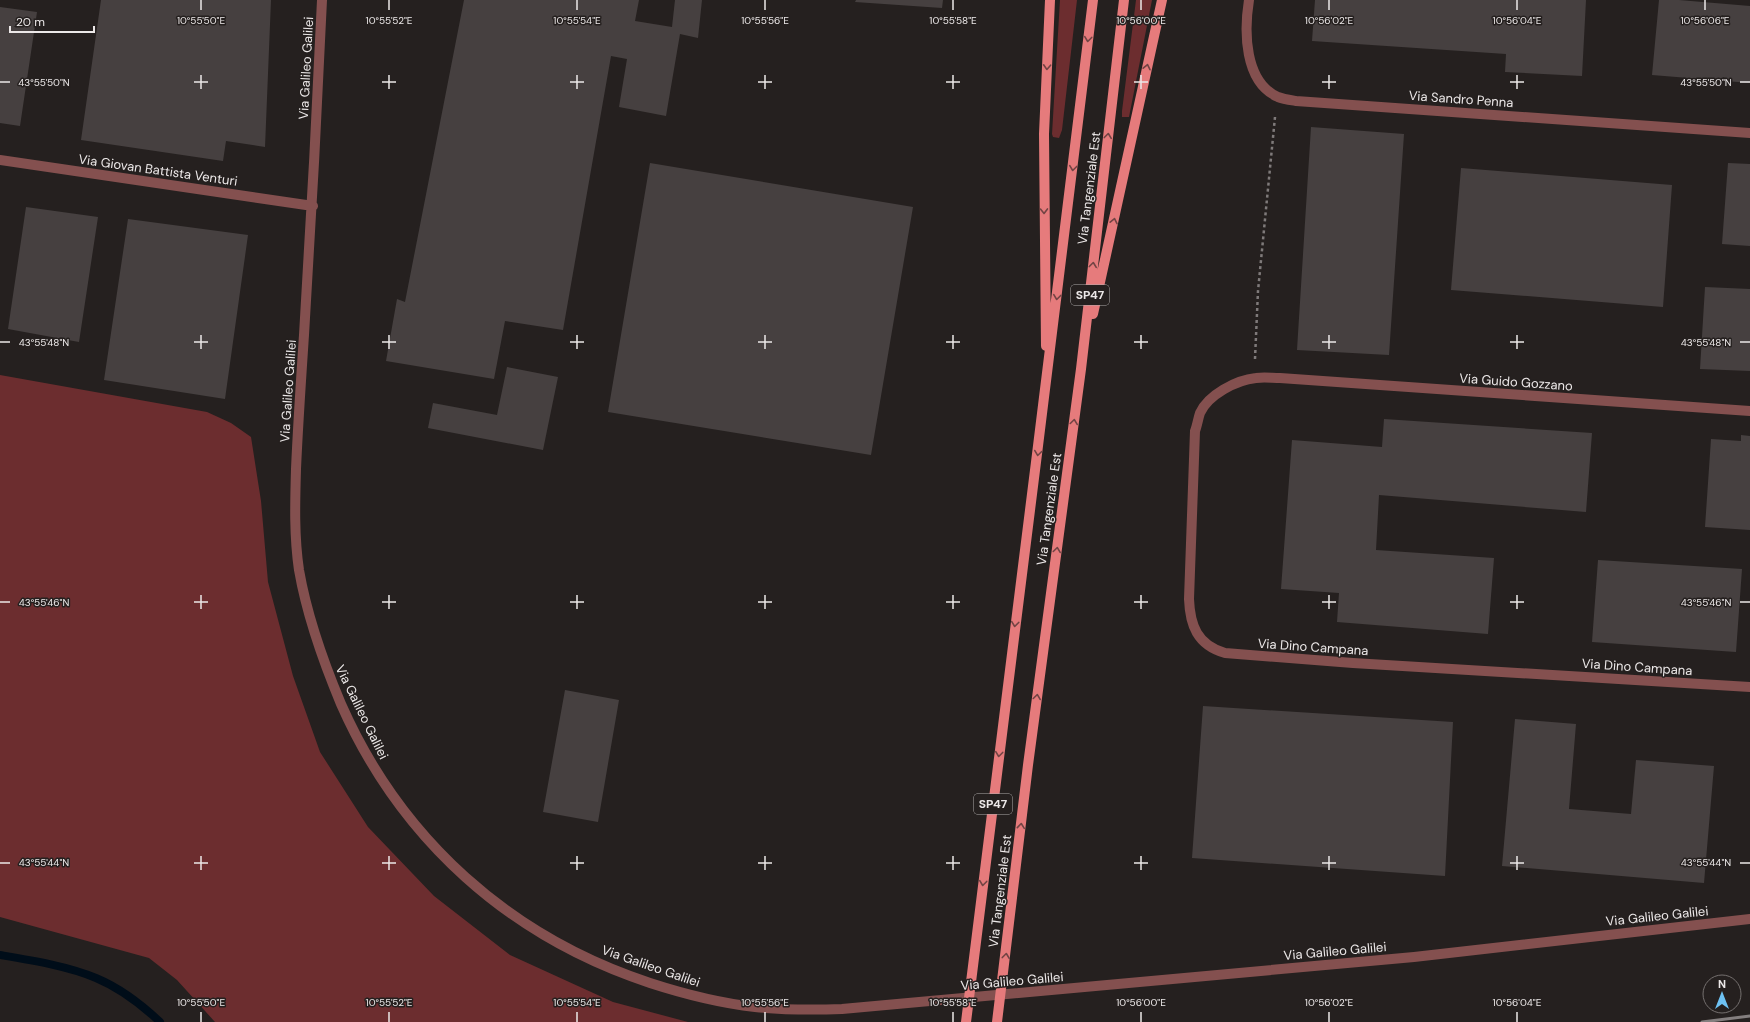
<svg xmlns="http://www.w3.org/2000/svg" width="1750" height="1022" font-family="'DM Sans',sans-serif">
<style>
.green{fill:#6c2d2f}
.lines{fill:none;stroke-linecap:round;stroke-linejoin:round}
.stream{stroke:#000d19;stroke-width:8}
.building{fill:#464040}
.path{stroke:#7f7a7a;stroke-width:2.5;stroke-dasharray:3 3;stroke-linecap:butt}
.minor{stroke:#84504f;stroke-width:10}
.primary{stroke:#e67b7c;stroke-width:10}
.rail{stroke:#847f7f;stroke-width:3}
.oneway{stroke:#724444}
.ticks{fill:none;stroke:#ece8e8;stroke-width:1.5}
.labels{text-anchor:middle;dominant-baseline:central;stroke-width:3;stroke-linejoin:round;paint-order:stroke}
.shield{fill:#25201f;stroke:#b0acac;stroke-width:1}
.shield-label{font-size:12px;font-weight:bold;fill:#ece8e8}
.street-label{font-size:13px;fill:#ece8e8;stroke:#25201f}
.ticks-label{font-size:10px;text-anchor:middle;fill:#ece8e8;stroke:#25201f;stroke-width:3;stroke-linejoin:round;paint-order:stroke}
</style>
<rect width="100%" height="100%" fill="#25201f"/>
<!-- green -->
<path class="green" d="M1060,0H1077L1062,130L1059,138L1053,137L1052,134Z
M1136,0H1152L1129,117H1122V111Z
M0,375L207,412L231,423L251,437L261,501L268,582L293,676L320,752L368,827L434,896L510,955L613,1002L688,1022H215L177,980L149,958L0,917Z"/>
<g class="lines">
<!-- stream -->
<path class="stream" d="M0,955C30,960 68,966 96,978C120,988 141,1004 160,1022"/>
</g>
<!-- building -->
<path class="building" d="M101,0H271L265,147L226,141L223,161L81,140Z
M464,0H639L635,21L672,27L675,0H702L698,38L680,34L666,116L619,107L627,59L611,56L563,330L505,321L494,379L386,361L397,299L405,302Z
M856,0H943L942,8L855,2Z
M1315,0H1586L1582,76L1505,72L1506,54L1312,41Z
M1659,0H1679L1750,6V83L1652,75Z
M0,7L37,12L20,126L0,123Z
M1311,127L1404,134L1389,355L1297,350Z
M650,163L913,207L871,455L608,412Z
M1728,163L1750,164V246L1722,244Z
M1461,168L1672,185L1663,307L1451,290Z
M26,207L98,217L79,342L8,329Z
M128,219L248,235L225,399L104,380Z
M1705,287L1750,289V371L1700,369Z
M507,367L558,377L543,450L428,428L433,403L497,415Z
M1384,419L1592,433L1586,512L1379,495L1376,550L1494,558L1488,634L1337,622L1339,593L1281,589L1292,440L1382,447Z
M1741,435L1750,436V530L1705,527L1711,439L1741,441Z
M1598,560L1742,569L1736,652L1592,642Z
M565,690L619,700L598,822L543,812Z
M1203,706L1453,722L1445,876L1192,858Z
M1515,719L1576,724L1569,809L1631,814L1636,760L1714,766L1704,883L1502,866Z"/>
<g class="lines">
<!-- path -->
<path class="path" d="M1255,359L1258,291L1275,117"/>
<!-- minor -->
<path class="minor" d="M322,0C317,112 311,223 304,335C301,380 298,424 296,469C295,503 294,536 299,570C307,616 323,661 341,704C401,840 510,937 650,983C684,994 719,1003 755,1007C784,1010 813,1010 842,1009L1414,957L1750,919
M1249,0C1244,31 1244,82 1278,97C1283,99 1290,100 1296,101L1750,133
M0,160L313,206
M1750,411L1280,378C1272,378 1264,377 1256,378C1236,380 1208,395 1200,413C1198,419 1197,426 1195,431L1189,599C1190,625 1197,645 1225,653L1353,663L1750,687"/>
<!-- primary -->
<path class="primary" d="M1093,314L1162,0
M1046,346L1044,134L1050,0
M966,1022C1008,681 1052,341 1093,0
M997,1022L1028,765L1081,369L1124,0"/>
<!-- rail -->
<path class="rail" d="M1702,1022L1750,1016"/>
</g>
<!-- one-way arrows -->
<defs><path id="oneway-chevron" d="M-2-3.5L2.5 0L-2 3.5" fill="none" stroke-width="1.6" stroke-linecap="round" stroke-linejoin="round"/></defs>
<g class="oneway">
<use href="#oneway-chevron" transform="translate(1088 39) rotate(97)"/>
<use href="#oneway-chevron" transform="translate(1047 67) rotate(93)"/>
<use href="#oneway-chevron" transform="translate(1147 67) rotate(-78)"/>
<use href="#oneway-chevron" transform="translate(1108 136) rotate(-83)"/>
<use href="#oneway-chevron" transform="translate(1073 168) rotate(97)"/>
<use href="#oneway-chevron" transform="translate(1044 211) rotate(89)"/>
<use href="#oneway-chevron" transform="translate(1114 221) rotate(-78)"/>
<use href="#oneway-chevron" transform="translate(1093 265) rotate(-83)"/>
<use href="#oneway-chevron" transform="translate(1057 297) rotate(97)"/>
<use href="#oneway-chevron" transform="translate(1074 422) rotate(-82)"/>
<use href="#oneway-chevron" transform="translate(1038 453) rotate(98)"/>
<use href="#oneway-chevron" transform="translate(1057 550) rotate(-82)"/>
<use href="#oneway-chevron" transform="translate(1015 624) rotate(97)"/>
<use href="#oneway-chevron" transform="translate(1037 697) rotate(-82)"/>
<use href="#oneway-chevron" transform="translate(999 754) rotate(97)"/>
<use href="#oneway-chevron" transform="translate(1021 826) rotate(-84)"/>
<use href="#oneway-chevron" transform="translate(983 883) rotate(97)"/>
<use href="#oneway-chevron" transform="translate(1006 956) rotate(-83)"/>
</g>
<!-- ticks -->
<path class="ticks" d="M201,0V10M389,0V10M577,0V10M765,0V10M953,0V10M1141,0V10M1329,0V10M1517,0V10M1705,0V10M201,75V89M389,75V89M577,75V89M765,75V89M953,75V89M1141,75V89M1329,75V89M1517,75V89M0,82H10M194,82H208M382,82H396M570,82H584M758,82H772M946,82H960M1134,82H1148M1322,82H1336M1510,82H1524M1740,82H1750M201,335V349M389,335V349M577,335V349M765,335V349M953,335V349M1141,335V349M1329,335V349M1517,335V349M0,342H10M194,342H208M382,342H396M570,342H584M758,342H772M946,342H960M1134,342H1148M1322,342H1336M1510,342H1524M1740,342H1750M201,595V609M389,595V609M577,595V609M765,595V609M953,595V609M1141,595V609M1329,595V609M1517,595V609M0,602H10M194,602H208M382,602H396M570,602H584M758,602H772M946,602H960M1134,602H1148M1322,602H1336M1510,602H1524M1740,602H1750M201,856V870M389,856V870M577,856V870M765,856V870M953,856V870M1141,856V870M1329,856V870M1517,856V870M0,863H10M194,863H208M382,863H396M570,863H584M758,863H772M946,863H960M1134,863H1148M1322,863H1336M1510,863H1524M1740,863H1750M201,1012V1022M389,1012V1022M577,1012V1022M765,1012V1022M953,1012V1022M1141,1012V1022M1329,1012V1022M1517,1012V1022"/>
<g class="labels">
<!-- shield labels -->
<g class="shield">
<rect x="1071" y="285" width="38" height="20" rx="3"/>
<rect x="974" y="794" width="38" height="20" rx="3"/>
</g>
<g class="shield-label">
<text x="1090" y="295">SP47</text>
<text x="993" y="804">SP47</text>
</g>
<!-- street labels -->
<g class="street-label">
<text transform="translate(306 68) rotate(-87)">Via Galileo Galilei</text>
<text transform="translate(1461 99) rotate(4)">Via Sandro Penna</text>
<text transform="translate(158 170) rotate(8)">Via Giovan Battista Venturi</text>
<text transform="translate(1089 188) rotate(-83)">Via Tangenziale Est</text>
<text transform="translate(1516 382) rotate(4)">Via Guido Gozzano</text>
<text transform="translate(288 391) rotate(-86)">Via Galileo Galilei</text>
<text transform="translate(1049 509) rotate(-82)">Via Tangenziale Est</text>
<text transform="translate(1313 647) rotate(4)">Via Dino Campana</text>
<text transform="translate(1637 667) rotate(4)">Via Dino Campana</text>
<text transform="translate(362 712) rotate(64)">Via Galileo Galilei</text>
<text transform="translate(1000 891) rotate(-83)">Via Tangenziale Est</text>
<text transform="translate(1657 916) rotate(-6)">Via Galileo Galilei</text>
<text transform="translate(1335 951) rotate(-5)">Via Galileo Galilei</text>
<text transform="translate(651 966) rotate(19)">Via Galileo Galilei</text>
<text transform="translate(1012 981) rotate(-5)">Via Galileo Galilei</text>
</g>
</g>
<g class="ticks-label">
<text x="201" y="24">10°55'50"E</text>
<text x="389" y="24">10°55'52"E</text>
<text x="577" y="24">10°55'54"E</text>
<text x="765" y="24">10°55'56"E</text>
<text x="953" y="24">10°55'58"E</text>
<text x="1141" y="24">10°56'00"E</text>
<text x="1329" y="24">10°56'02"E</text>
<text x="1517" y="24">10°56'04"E</text>
<text x="1705" y="24">10°56'06"E</text>
<text x="44" y="86">43°55'50"N</text>
<text x="1706" y="86">43°55'50"N</text>
<text x="44" y="346">43°55'48"N</text>
<text x="1706" y="346">43°55'48"N</text>
<text x="44" y="606">43°55'46"N</text>
<text x="1706" y="606">43°55'46"N</text>
<text x="44" y="866">43°55'44"N</text>
<text x="1706" y="866">43°55'44"N</text>
<text x="201" y="1006">10°55'50"E</text>
<text x="389" y="1006">10°55'52"E</text>
<text x="577" y="1006">10°55'54"E</text>
<text x="765" y="1006">10°55'56"E</text>
<text x="953" y="1006">10°55'58"E</text>
<text x="1141" y="1006">10°56'00"E</text>
<text x="1329" y="1006">10°56'02"E</text>
<text x="1517" y="1006">10°56'04"E</text>
</g>
<!-- north arrow -->
<g transform="translate(1722 994)"><circle r="19" fill="#25201f" stroke="#75706f"/>
<path d="M0-3L7 15L0 10L-7 15Z" fill="#6ec2f3"/>
<text y="-6" font-size="11" font-weight="bold" text-anchor="middle" fill="#ece8e8">N</text>
</g>
<!-- scale -->
<path d="M10 26v6h84v-6" fill="none" stroke="#ece8e8" stroke-width="2"/>
<text x="16" y="26" font-size="12" fill="#ece8e8" stroke="#25201f" stroke-width="3" paint-order="stroke">20 m</text>
</svg>
